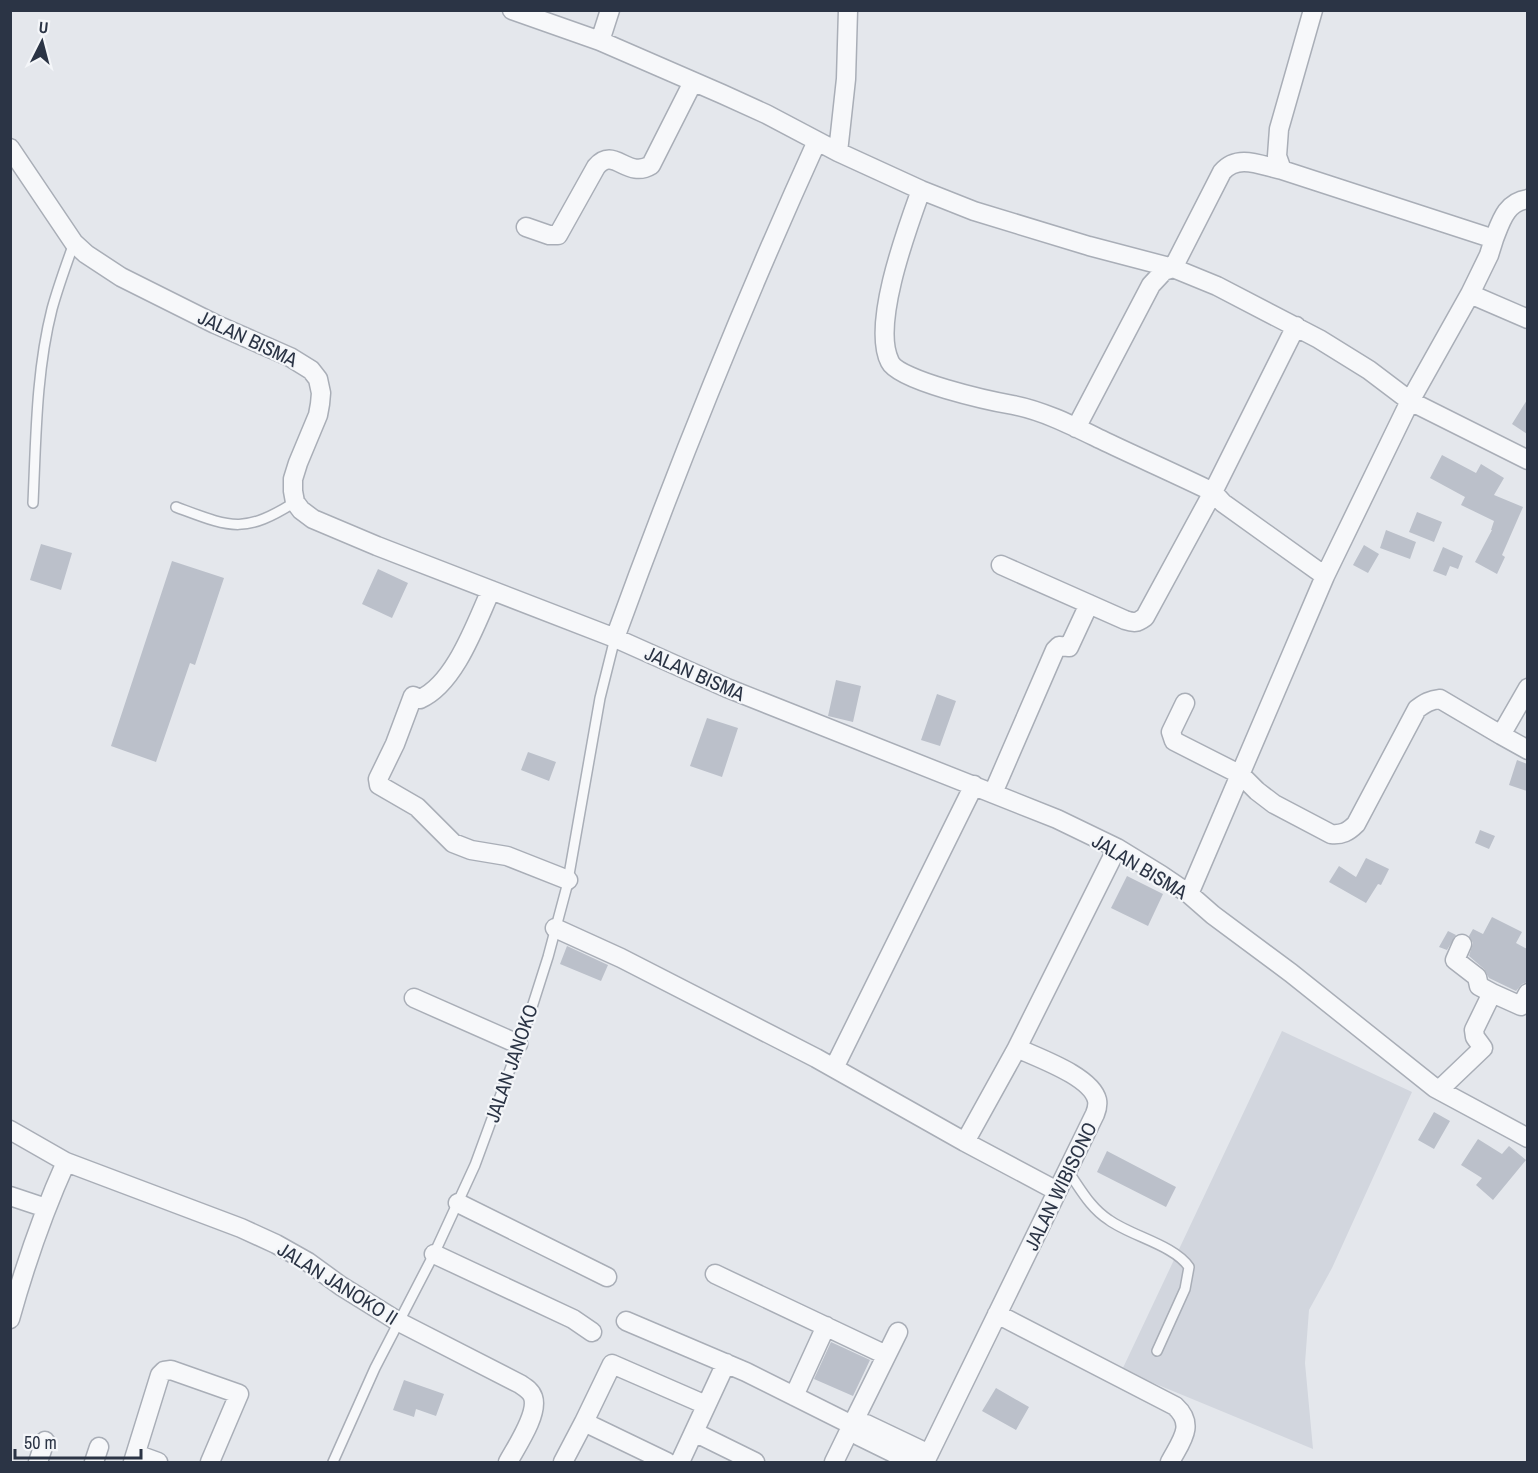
<svg xmlns="http://www.w3.org/2000/svg" width="1538" height="1473" font-family="'Archivo Narrow',sans-serif">
<style>
.built{fill:#d2d6de}
.building{fill:#bbc0ca}
.lines{fill:none;stroke-linecap:round;stroke-linejoin:round}
.lane-casing{stroke:#a9aeb7;stroke-width:12}
.street-casing{stroke:#a9aeb7;stroke-width:21}
.lane{stroke:#f7f8fa;stroke-width:9}
.street{stroke:#f7f8fa;stroke-width:18}
.labels{text-anchor:middle;dominant-baseline:central;stroke-width:4.5;stroke-linejoin:round;paint-order:stroke}
.street-label{font-size:20px;fill:#2b3445;stroke:#f4f6f9}
</style>
<rect width="100%" height="100%" fill="#e4e7ec"/>
<!-- built -->
<path class="built" d="M1282,1031L1412,1092L1332,1268L1309,1310L1305,1363L1313,1449L1122,1370Z"/>
<!-- building -->
<path class="building" d="M1527,400V434L1512,424Z
M1442,455L1476,473L1481,464L1504,478L1494,495L1523,507L1502,555L1505,557L1497,574L1475,562L1492,530H1491L1494,521L1461,505L1465,497L1430,478Z
M1417,512L1442,522L1434,542L1409,532Z
M1386,530L1416,542L1410,559L1380,548Z
M41,544L72,553L61,590L30,580Z
M1364,545L1379,554L1368,573L1353,565Z
M1443,547L1463,556L1458,569L1450,566L1446,576L1433,571Z
M172,561L224,578L195,665L190,663L156,762L111,746Z
M378,569L408,583L392,618L362,604Z
M836,680L861,686L853,722L828,716Z
M937,694L956,701L940,746L921,740Z
M707,718L738,728L722,777L690,766Z
M528,752L556,762L549,781L521,770Z
M1517,760L1527,764V791L1509,785Z
M1480,830L1495,836L1489,849L1475,843Z
M1366,858L1389,869L1381,885L1378,884L1366,903L1329,882L1339,866L1356,877Z
M1127,876L1163,894L1148,926L1111,908Z
M1492,917L1522,932L1516,943L1527,949V982L1522,984L1516,991L1489,978L1484,969L1469,956L1473,943L1469,936L1473,929L1483,934Z
M1448,931L1456,935L1447,950L1439,947Z
M567,946L608,965L601,981L560,964Z
M1434,1112L1450,1121L1434,1149L1418,1140Z
M1478,1139L1502,1154L1509,1146L1526,1160L1493,1200L1476,1185L1482,1178L1461,1165Z
M1107,1151L1176,1187L1166,1207L1097,1172Z
M831,1342L870,1360L853,1396L814,1379Z
M404,1380L444,1394L436,1416L416,1409L414,1417L393,1410Z
M996,1388L1029,1407L1016,1430L982,1411Z"/>
<g class="lines">
<defs>
<path id="lane" d="M33,503C36,438 36,372 52,309C58,287 66,265 74,243
M176,507C230,527 243,535 295,502
M1067,1170C1080,1188 1090,1208 1109,1220C1131,1236 1174,1245 1189,1267L1185,1289L1157,1351
M333,1462L375,1368L434,1254L475,1165L526,1026L548,957L567,886L600,698L615,638"/>
<path id="street" d="M512,10L600,41L722,94L766,114L838,152L921,190L974,211L1089,246L1173,268L1217,286L1319,339L1369,370L1410,401L1528,460
M600,41L610,10
M10,148L74,243L86,254L121,277L215,324L290,357L311,370L318,379L321,393L320,404L318,415L298,463L293,479V491L295,502L301,510L313,519L377,546L615,638L727,688L1057,819L1117,848L1161,875L1189,894L1213,915L1291,973L1435,1088L1528,1138
M838,152L846,79L848,10
M921,190C907,229 871,325 890,362C899,381 990,401 1013,405C1045,411 1077,428 1106,442C1142,459 1178,475 1213,492L1223,503L1325,576
M526,227L549,235H558L596,167C614,145 627,180 651,165L693,82
M1494,239C1501,221 1506,202 1528,199
M1470,294L1528,319
M1076,428L1151,285L1164,271L1173,268L1222,172C1238,153 1262,166 1282,170
M1001,565L1125,620C1134,623 1137,623 1145,617L1213,492L1296,326
M491,590C476,623 455,684 420,699L413,696L395,744L378,779L379,785L417,807L453,843L471,850L507,856L568,880
M615,638C676,470 743,304 817,141
M1528,688L1501,735L1528,750
M1185,703L1171,732L1174,741L1241,775L1257,791L1274,804L1331,834C1342,835 1348,832 1356,824L1417,709C1425,703 1430,700 1440,699L1501,735
M993,793L1055,650L1059,646L1069,647L1089,604
M1189,894L1325,576L1410,401L1470,294L1489,255L1494,239L1282,170L1277,156L1279,129L1313,10
M555,928L621,958L816,1058L965,1142L1057,1191
M1462,944L1455,960L1477,977L1479,986L1492,993
M414,998L518,1044
M834,1068L974,785
M1439,1090L1483,1048L1475,1037L1474,1030L1492,993L1521,1006L1528,993
M10,1130L66,1162L241,1228L276,1244L308,1262L341,1286L399,1322L520,1384C526,1388 531,1391 533,1397C539,1414 516,1447 508,1462
M965,1142L1017,1048
M10,1196L46,1208
M458,1203L607,1277
M434,1254L573,1319L592,1332
M715,1274L886,1355
M997,1314L1175,1406C1196,1425 1181,1441 1170,1462
M10,1319C25,1265 43,1213 66,1162
M626,1321L746,1372L852,1425L859,1436L912,1462
M898,1332L852,1425L866,1424L929,1454
M794,1396L826,1326
M584,1422L612,1364L706,1405
M694,1432L755,1462
M136,1454L158,1462
M38,1462L45,1441
M94,1462L99,1447
M133,1462L160,1375L164,1371L171,1370L239,1394L210,1462
M563,1462L584,1422L667,1462
M680,1462L726,1363
M834,1462L852,1425
M925,1462L1095,1114C1097,1109 1098,1105 1097,1100C1091,1076 1038,1058 1017,1048L1117,848"/>
</defs>
<!-- lane casing -->
<use href="#lane" class="lane-casing"/>
<!-- street casing -->
<use href="#street" class="street-casing"/>
<!-- lane -->
<use href="#lane" class="lane"/>
<!-- street -->
<use href="#street" class="street"/>
</g>
<g class="labels">
<!-- street labels -->
<g class="street-label">
<text transform="translate(248 338) rotate(25)">JALAN BISMA</text>
<text transform="translate(695 673) rotate(24)">JALAN BISMA</text>
<text transform="translate(1140 866) rotate(31)">JALAN BISMA</text>
<text transform="translate(511 1063) rotate(-71)">JALAN JANOKO</text>
<text transform="translate(1060 1186) rotate(-64)">JALAN WIBISONO</text>
<text transform="translate(338 1283) rotate(32)">JALAN JANOKO II</text>
</g>
</g>
<!-- border -->
<rect width="1538" height="1473" fill="none" stroke="#2b3445" stroke-width="24"/>
<!-- north arrow -->
<g transform="translate(42 42) rotate(6)" stroke="#f4f6f9" stroke-width="4.5" paint-order="stroke">
<path d="M0-4.5L10 22L0 15L-10 22Z" fill="#2b3445"/>
<text y="-9" font-size="16" font-weight="bold" text-anchor="middle" fill="#2b3445">U</text>
</g>
<!-- scale -->
<path d="M15 1449v9h126v-9" fill="none" stroke="#2b3445" stroke-width="3"/>
<text x="24" y="1449" font-size="18" fill="#2b3445" stroke="#f4f6f9" stroke-width="4.5" paint-order="stroke">50 m</text>
</svg>
